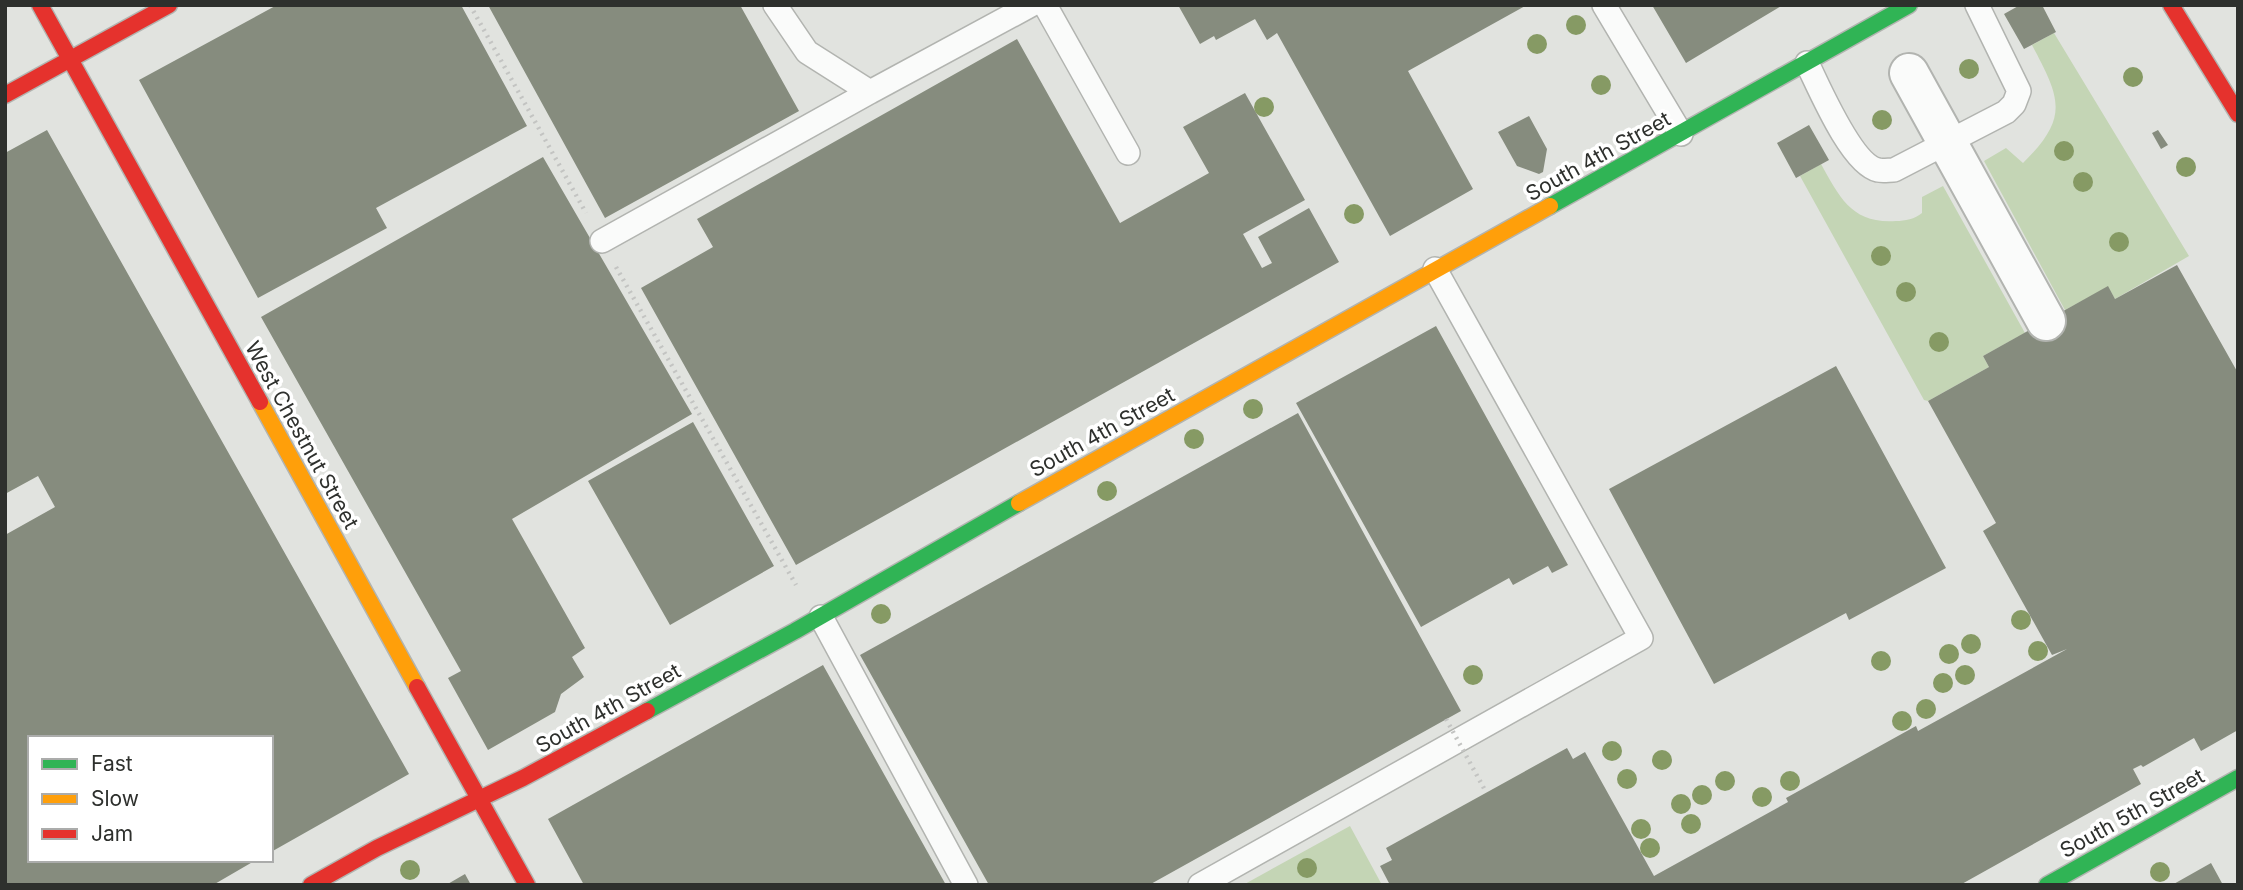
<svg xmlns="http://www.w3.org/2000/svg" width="2243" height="890" font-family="Inter,sans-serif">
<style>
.green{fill:#c4d5b5}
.building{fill:#868c7e}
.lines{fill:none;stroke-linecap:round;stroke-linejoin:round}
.lane-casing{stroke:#b2b4b0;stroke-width:26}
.street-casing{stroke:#b2b4b0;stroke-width:42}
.fast-casing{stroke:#b2b4b0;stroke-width:19}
.slow-casing{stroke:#b2b4b0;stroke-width:19}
.jam-casing{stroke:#b2b4b0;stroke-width:19}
.path{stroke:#c3c4c2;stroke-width:4.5;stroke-dasharray:2 5;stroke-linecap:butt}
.lane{stroke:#fafbfa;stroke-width:23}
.street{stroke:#fafbfa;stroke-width:38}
.fast{stroke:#30b455;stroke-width:16}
.slow{stroke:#ff9f0a;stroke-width:16}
.jam{stroke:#e5322d;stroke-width:16}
.path-bridge{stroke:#c3c4c2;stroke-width:4.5;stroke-dasharray:2 5;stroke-linecap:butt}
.tree{fill:#869a64}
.labels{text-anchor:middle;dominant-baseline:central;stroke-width:7;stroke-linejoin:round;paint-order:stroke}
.street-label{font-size:21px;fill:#2e302d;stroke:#fff}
</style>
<rect width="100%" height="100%" fill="#e1e3df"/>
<!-- green -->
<path class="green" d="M2054,33L2189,256L2115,299L2108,287L2065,310L1984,161L2006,148L2023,163C2070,117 2060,98 2032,45Z
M1821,164C1840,198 1852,224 1896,221C1905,221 1915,219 1922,213V197L1943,186L2025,333L1983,356L1989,367L1928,401L1924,400L1800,176Z
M1350,826L1382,885H1243Z"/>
<!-- building -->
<path class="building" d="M277,5H461L527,126L376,208L387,228L258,298L139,80Z
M488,5H740L799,111L605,218Z
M1178,5H1527L1408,71L1473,189L1390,236L1277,33L1267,40L1255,19L1216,40L1214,36L1200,44Z
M1652,5H1783L1686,63Z
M2020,5H2042L2056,32L2024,49L2004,14Z
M1017,39L1120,223L1209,173L1183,127L1245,93L1305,200L1243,234L1262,268L1272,263L1258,237L1309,208L1339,262L796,565L641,288L713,247L697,219Z
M1529,116L1547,149L1543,172L1539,174L1517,166L1498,132Z
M1809,125L1829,160L1796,178L1777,143Z
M47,130L409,774L271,852V738H30V860H256L213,885H5V535L55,507L38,476L5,494V153Z
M2158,130L2168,145L2161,149L2152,133Z
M543,157L692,414L512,519L585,648L572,657L584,677L561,694L555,712L488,750L448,678L461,671L261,317Z
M2177,265L2238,373V730L2201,751L2194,738L2143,767L2141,765L2133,769L2141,784L1960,885H1390L1380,866L1392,860L1386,848L1567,748L1573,759L1585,752L1654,876L1788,802L1786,798L1916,726L1918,731L2067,649L2052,655L1983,531L1996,523L1928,401L1989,367L1983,356L2108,286L2115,299Z
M1436,326L1568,565L1552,573L1548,566L1513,585L1509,578L1421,627L1296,403Z
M1836,366L1946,568L1849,620L1846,613L1714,684L1609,489Z
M1298,413L1461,711L1149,885H989L860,655Z
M693,422L774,566L670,625L588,481Z
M823,665L946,885H584L548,819Z
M2211,863L2223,885H2172Z
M465,874L471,885H446Z"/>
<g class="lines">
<defs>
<path id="lane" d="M1045,5L1128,153
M1604,5L1681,134
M1807,63C1819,87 1851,164 1878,170C1882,171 1889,170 1894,170L2006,112L2014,104L2019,91L1977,5
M870,92L1031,5
M602,241L870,92L807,52L775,5
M821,617L966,885
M1200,885L1641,638L1435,269"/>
<path id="street" d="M1909,73L2046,321"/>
<path id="fast" d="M1550,206L1909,5
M647,711L795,631L1019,503
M2047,885L2238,778"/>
<path id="slow" d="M260,402L417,687
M1019,503L1550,206"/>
<path id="jam" d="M40,5L260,402
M2171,5L2238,114
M5,95L169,5
M417,687L527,885
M311,885L377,848L523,778L647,711"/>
</defs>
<!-- lane casing -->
<use href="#lane" class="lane-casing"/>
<!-- street casing -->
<use href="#street" class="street-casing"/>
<!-- fast casing -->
<use href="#fast" class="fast-casing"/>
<!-- slow casing -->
<use href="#slow" class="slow-casing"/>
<!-- jam casing -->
<use href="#jam" class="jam-casing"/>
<!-- path -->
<path class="path" d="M470,5L586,213
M616,267L796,585"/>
<!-- lane -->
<use href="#lane" class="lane"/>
<!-- street -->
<use href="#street" class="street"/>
<!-- fast -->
<use href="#fast" class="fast"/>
<!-- slow -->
<use href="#slow" class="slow"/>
<!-- jam -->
<use href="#jam" class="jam"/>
<!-- path-bridge -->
<path class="path-bridge" d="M1446,719L1486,792"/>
</g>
<!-- trees -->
<g class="tree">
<circle cx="1576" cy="25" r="10"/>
<circle cx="1537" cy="44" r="10"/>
<circle cx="1969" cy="69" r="10"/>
<circle cx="2133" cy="77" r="10"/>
<circle cx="1601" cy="85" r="10"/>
<circle cx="1264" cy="107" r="10"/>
<circle cx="1882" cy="120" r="10"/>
<circle cx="2064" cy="151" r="10"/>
<circle cx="2186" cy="167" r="10"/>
<circle cx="2083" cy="182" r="10"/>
<circle cx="1354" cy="214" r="10"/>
<circle cx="2119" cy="242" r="10"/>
<circle cx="1881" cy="256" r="10"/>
<circle cx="1906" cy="292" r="10"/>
<circle cx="1939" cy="342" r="10"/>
<circle cx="1253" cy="409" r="10"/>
<circle cx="1194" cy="439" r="10"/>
<circle cx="1107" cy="491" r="10"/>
<circle cx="881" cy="614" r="10"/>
<circle cx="2021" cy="620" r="10"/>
<circle cx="1971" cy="644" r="10"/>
<circle cx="2038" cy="651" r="10"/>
<circle cx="1949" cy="654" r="10"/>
<circle cx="1881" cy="661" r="10"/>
<circle cx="1473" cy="675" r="10"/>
<circle cx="1965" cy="675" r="10"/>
<circle cx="1943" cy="683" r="10"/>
<circle cx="1926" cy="709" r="10"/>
<circle cx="1902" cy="721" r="10"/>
<circle cx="1612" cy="751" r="10"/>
<circle cx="1662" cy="760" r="10"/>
<circle cx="1627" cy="779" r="10"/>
<circle cx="1725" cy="781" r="10"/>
<circle cx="1790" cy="781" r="10"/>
<circle cx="1702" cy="795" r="10"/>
<circle cx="1762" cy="797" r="10"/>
<circle cx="1681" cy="804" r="10"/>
<circle cx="1691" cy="824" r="10"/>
<circle cx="1641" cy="829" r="10"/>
<circle cx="1650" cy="848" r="10"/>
<circle cx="1307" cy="868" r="10"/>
<circle cx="410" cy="870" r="10"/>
<circle cx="2160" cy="872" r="10"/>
</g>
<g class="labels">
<!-- street labels -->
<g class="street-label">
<text transform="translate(1598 156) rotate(-29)">South 4th Street</text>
<text transform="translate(1102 432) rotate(-29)">South 4th Street</text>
<text transform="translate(302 435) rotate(61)">West Chestnut Street</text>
<text transform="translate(608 708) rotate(-29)">South 4th Street</text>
<text transform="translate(2132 813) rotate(-29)">South 5th Street</text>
</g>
</g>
<!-- border -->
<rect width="2243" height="890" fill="none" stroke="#2e302d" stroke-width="14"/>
<!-- legend -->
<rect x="28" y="736" width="245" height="126" fill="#ffffff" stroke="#abacab" stroke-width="2"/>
<rect x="42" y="759" width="35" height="10" fill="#30b455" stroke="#abacab" stroke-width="2"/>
<text x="91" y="771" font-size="21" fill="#2e302d">Fast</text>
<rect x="42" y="794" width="35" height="10" fill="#ff9f0a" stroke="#abacab" stroke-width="2"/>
<text x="91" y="806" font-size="21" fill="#2e302d">Slow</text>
<rect x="42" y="829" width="35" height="10" fill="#e5322d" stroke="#abacab" stroke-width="2"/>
<text x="91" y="841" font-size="21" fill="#2e302d">Jam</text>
</svg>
